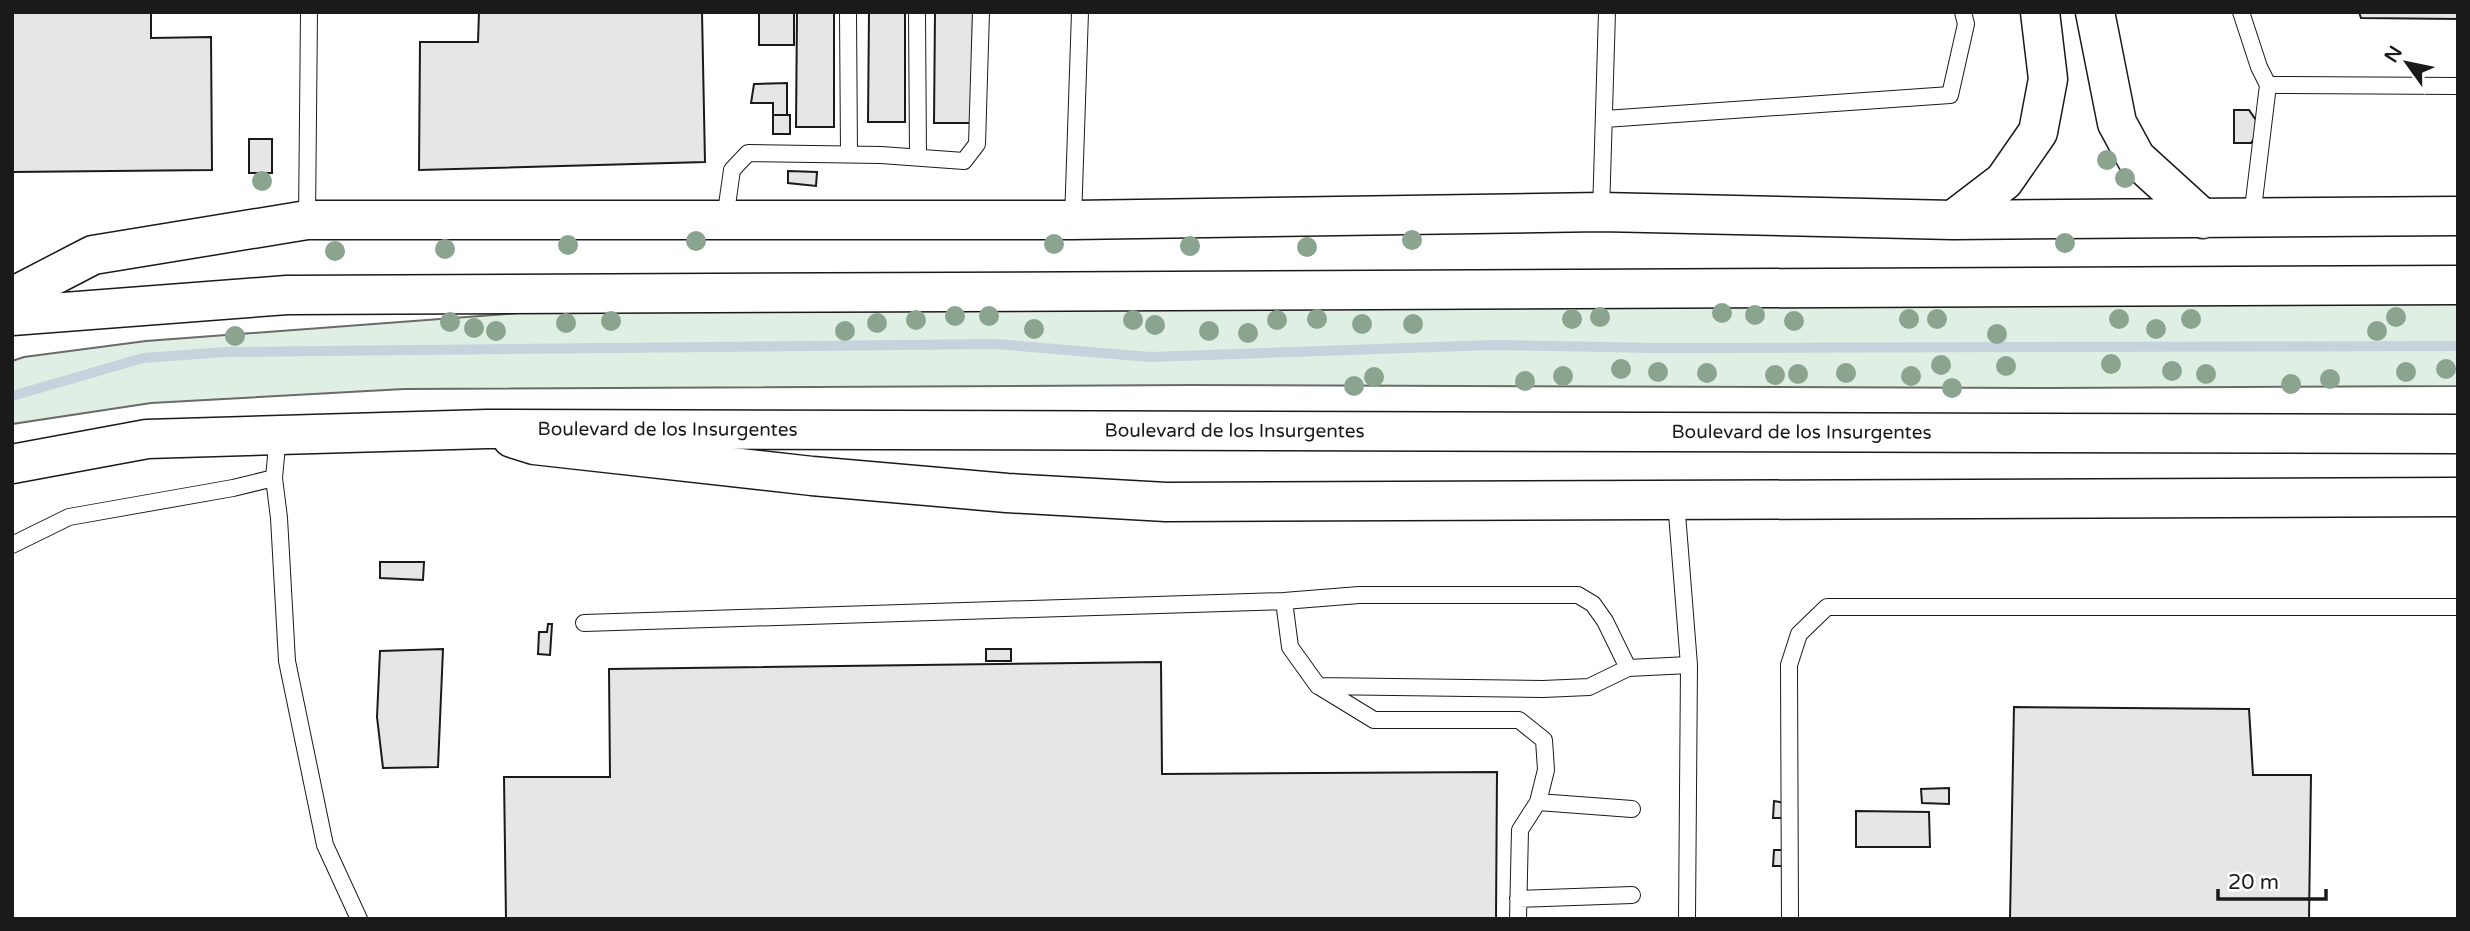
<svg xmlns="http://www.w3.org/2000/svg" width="2470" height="931" font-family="'Varela Round',sans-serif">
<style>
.green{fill:#e0efe3;stroke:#6a6a6a;stroke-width:2}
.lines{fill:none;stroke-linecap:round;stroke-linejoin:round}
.stream{stroke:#c6d2dc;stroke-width:10}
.building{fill:#e6e6e6;stroke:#1a1a1a;stroke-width:2}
.service-casing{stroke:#1a1a1a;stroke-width:18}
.tertiary-casing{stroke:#1a1a1a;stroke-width:41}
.trunk-casing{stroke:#1a1a1a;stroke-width:41}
.service{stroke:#fff;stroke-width:16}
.tertiary{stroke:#fff;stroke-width:38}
.trunk{stroke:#fff;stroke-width:38}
.tree{fill:#8aa48f}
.labels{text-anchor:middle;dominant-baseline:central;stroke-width:5;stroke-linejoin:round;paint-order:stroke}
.street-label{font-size:19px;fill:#1a1a1a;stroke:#fff}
</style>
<rect width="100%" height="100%" fill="#fff"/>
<!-- green -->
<path class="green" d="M2458,302V386L2049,388L1191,385L404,389L151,403L12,424V361L24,357L146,341L545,311Z"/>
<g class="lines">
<!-- stream -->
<path class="stream" d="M12,396L143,358L226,352L996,344L1150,357L1493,345L1657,348L2458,346"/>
</g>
<!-- building -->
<path class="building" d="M12,12H151V38L211,37L212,170L12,172Z
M479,12H702L705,162L419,170L420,42H478Z
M759,12H794V45H759Z
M797,12H834V127H796Z
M869,12H905V122H868Z
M935,12H973L972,123H934Z
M2359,12H2458V19L2361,18Z
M787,83V115H773V103H751L754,84Z
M2234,110H2249L2258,123L2256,136L2251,143H2234Z
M773,115H790V134H773Z
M249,139H272V173H249Z
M788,171L817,172L816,186L788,183Z
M380,562H424L423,580L380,578Z
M548,624H552L550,655L538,654L539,632H547Z
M443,649L438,767L383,768L377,717L380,651Z
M986,649H1011V661H986Z
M1161,662L1162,774L1497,772L1496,919H506L504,777H610L609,669Z
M2014,707L2249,709L2253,775H2311L2309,919H2010Z
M1949,788V804L1922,803L1921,789Z
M1774,801L1785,803L1784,818H1773Z
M1856,811L1929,812L1930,847H1856Z
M1774,850H1784L1783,866H1773Z"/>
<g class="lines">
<defs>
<path id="service" d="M848,12L849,154
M917,12L918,157
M2241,12L2259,67L2268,85L2252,217
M2268,85L2458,86
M1605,119L1950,95L1966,24L1963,12
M1601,212L1607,12
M725,219L732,170L748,153L881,155L964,161L977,144L981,12
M307,220L309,12
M1073,220L1080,12
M274,478L279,518L287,661L325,845L359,919
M1676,501L1689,665L1687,919
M12,545L69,517L233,488L274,478L278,435
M584,623L1284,601
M1628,668L1605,621L1593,604L1578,595H1359L1284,601L1290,647L1318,686L1543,689L1589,687L1628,668L1689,665
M1320,687L1374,720H1519L1544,740L1546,770L1538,802L1520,830L1518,919
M1538,802L1632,809
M1518,899L1632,895
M1790,919L1789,665L1799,634L1827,607H2458"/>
<path id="tertiary" d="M2095,12L2117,123L2136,158L2203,219
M1953,220L2004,181L2038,132L2048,79L2040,12
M12,297L93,255L307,220H1073L1601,212L1953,220L2458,216
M512,438L534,445L812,476L1007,493L1166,502L2458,497"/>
<g id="trunk">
<path d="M12,316L287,295L2458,285"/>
<path id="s1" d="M12,464L147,439L487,429L2458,434"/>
</g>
</defs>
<!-- service casing -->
<use href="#service" class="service-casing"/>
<!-- tertiary casing -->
<use href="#tertiary" class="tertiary-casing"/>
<!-- trunk casing -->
<use href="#trunk" class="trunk-casing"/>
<!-- service -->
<use href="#service" class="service"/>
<!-- tertiary -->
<use href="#tertiary" class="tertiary"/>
<!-- trunk -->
<use href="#trunk" class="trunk"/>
</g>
<!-- trees -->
<g class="tree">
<circle cx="2107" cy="160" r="10"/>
<circle cx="2125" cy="178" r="10"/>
<circle cx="262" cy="181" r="10"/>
<circle cx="1412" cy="240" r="10"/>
<circle cx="696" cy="241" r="10"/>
<circle cx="2065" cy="243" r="10"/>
<circle cx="1054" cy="244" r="10"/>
<circle cx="568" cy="245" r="10"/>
<circle cx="1190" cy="246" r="10"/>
<circle cx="1307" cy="247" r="10"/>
<circle cx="445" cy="249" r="10"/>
<circle cx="335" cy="251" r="10"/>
<circle cx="1722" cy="313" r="10"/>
<circle cx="1755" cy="315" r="10"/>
<circle cx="955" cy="316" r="10"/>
<circle cx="989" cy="316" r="10"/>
<circle cx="1600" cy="317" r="10"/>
<circle cx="2396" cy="317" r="10"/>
<circle cx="1317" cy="319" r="10"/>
<circle cx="1572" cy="319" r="10"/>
<circle cx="1909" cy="319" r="10"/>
<circle cx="1937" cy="319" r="10"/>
<circle cx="2119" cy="319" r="10"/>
<circle cx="2191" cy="319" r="10"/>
<circle cx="916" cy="320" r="10"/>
<circle cx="1133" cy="320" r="10"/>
<circle cx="1277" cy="320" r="10"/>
<circle cx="611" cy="321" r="10"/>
<circle cx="1794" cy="321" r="10"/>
<circle cx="450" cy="322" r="10"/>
<circle cx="566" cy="323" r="10"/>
<circle cx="877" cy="323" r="10"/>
<circle cx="1362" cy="324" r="10"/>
<circle cx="1413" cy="324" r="10"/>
<circle cx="1155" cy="325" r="10"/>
<circle cx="474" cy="328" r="10"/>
<circle cx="1034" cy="329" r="10"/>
<circle cx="2156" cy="329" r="10"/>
<circle cx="496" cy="331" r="10"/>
<circle cx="845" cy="331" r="10"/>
<circle cx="1209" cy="331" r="10"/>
<circle cx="2377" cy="331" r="10"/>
<circle cx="1248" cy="333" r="10"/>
<circle cx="1997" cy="334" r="10"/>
<circle cx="235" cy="336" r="10"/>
<circle cx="2111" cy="364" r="10"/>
<circle cx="1941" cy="365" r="10"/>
<circle cx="2006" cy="366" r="10"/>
<circle cx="1621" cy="369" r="10"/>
<circle cx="2446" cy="369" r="10"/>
<circle cx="2172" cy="371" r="10"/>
<circle cx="1658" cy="372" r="10"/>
<circle cx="2406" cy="372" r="10"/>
<circle cx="1707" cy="373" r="10"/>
<circle cx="1846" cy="373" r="10"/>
<circle cx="1798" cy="374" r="10"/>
<circle cx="2206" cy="374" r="10"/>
<circle cx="1775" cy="375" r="10"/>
<circle cx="1563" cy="376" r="10"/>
<circle cx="1911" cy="376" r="10"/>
<circle cx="1374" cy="377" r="10"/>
<circle cx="2330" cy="379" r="10"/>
<circle cx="1525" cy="381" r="10"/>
<circle cx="2291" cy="384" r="10"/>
<circle cx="1354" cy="386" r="10"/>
<circle cx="1952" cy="388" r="10"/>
</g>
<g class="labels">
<!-- street labels -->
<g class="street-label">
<text stroke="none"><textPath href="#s1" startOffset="658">Boulevard de los Insurgentes</textPath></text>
<text stroke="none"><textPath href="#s1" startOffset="1225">Boulevard de los Insurgentes</textPath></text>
<text stroke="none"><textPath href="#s1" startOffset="1792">Boulevard de los Insurgentes</textPath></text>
</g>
</g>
<!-- border -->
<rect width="2470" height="931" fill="none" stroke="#1a1a1a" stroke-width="28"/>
<!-- north arrow -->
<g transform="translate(2407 63) rotate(303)" stroke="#ffffff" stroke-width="5" paint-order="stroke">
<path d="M0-5L12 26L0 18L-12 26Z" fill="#1a1a1a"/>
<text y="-10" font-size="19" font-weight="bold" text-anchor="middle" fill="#1a1a1a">N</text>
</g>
<!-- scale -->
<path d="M2218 889v10h108v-10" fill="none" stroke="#1a1a1a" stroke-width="3.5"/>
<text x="2228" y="889" font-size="21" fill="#1a1a1a" stroke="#ffffff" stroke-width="5" paint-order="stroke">20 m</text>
</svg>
